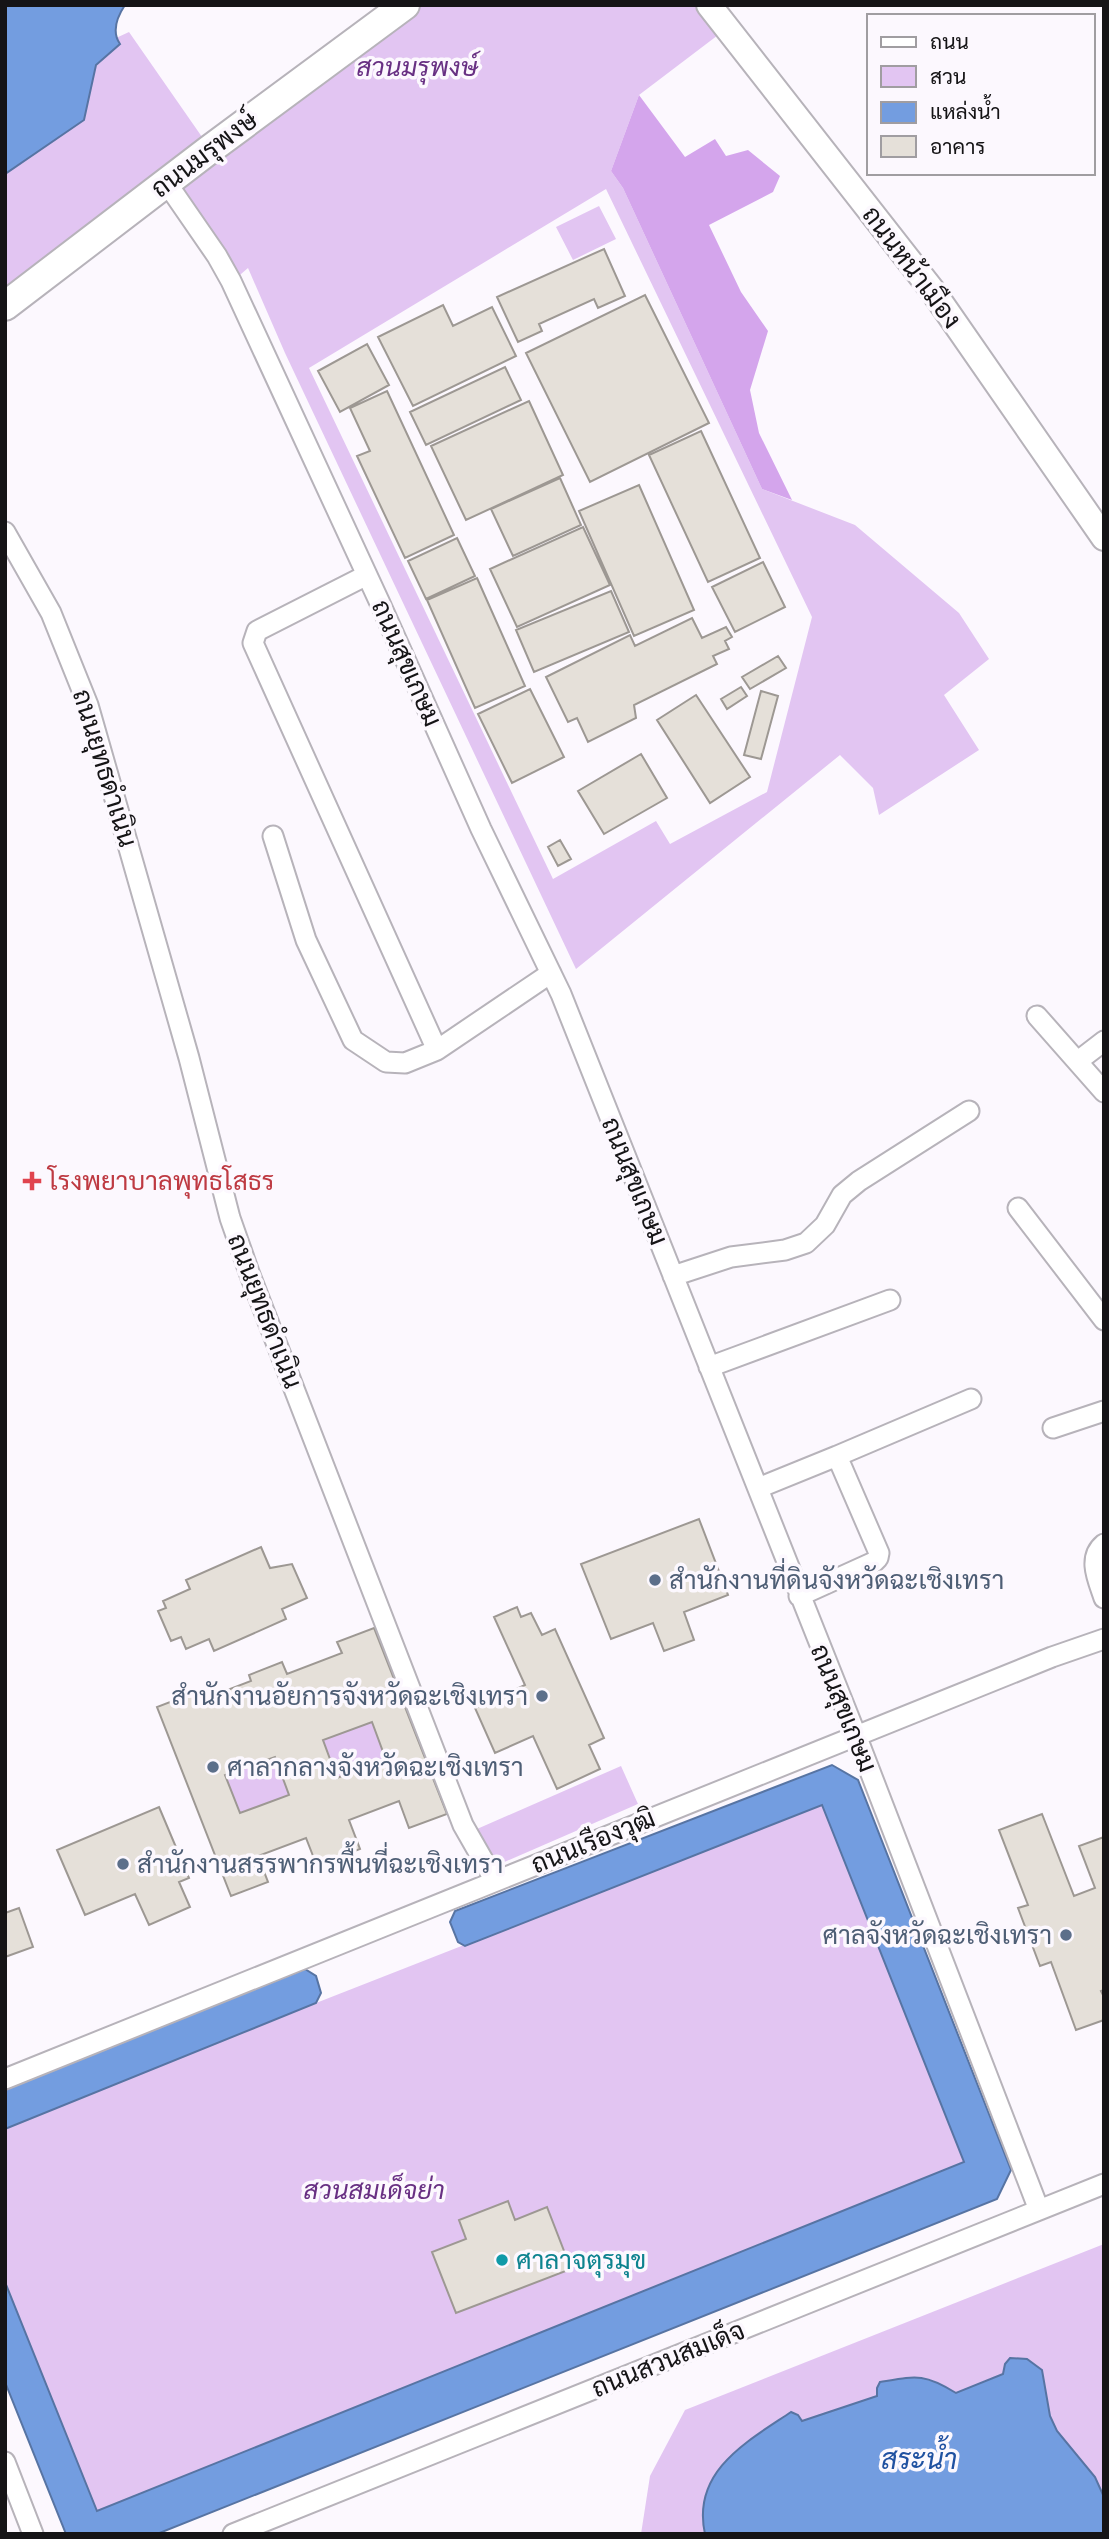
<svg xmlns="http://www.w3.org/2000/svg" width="1109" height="2539" font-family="'Zilla Slab',Sarabun,serif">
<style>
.green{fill:#e2c5f2;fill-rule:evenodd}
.forest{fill:#d4a5ec}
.water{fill:#739de0;stroke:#5774a3;stroke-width:2}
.building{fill:#e5e0d9;stroke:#9d9893;stroke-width:2;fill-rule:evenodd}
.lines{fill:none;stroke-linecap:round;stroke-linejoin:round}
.minor-casing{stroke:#b7b3ba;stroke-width:23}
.tertiary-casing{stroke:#b7b3ba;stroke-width:28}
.secondary-casing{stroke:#b7b3ba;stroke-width:32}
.minor{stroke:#fff;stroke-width:19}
.tertiary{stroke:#fff;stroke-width:24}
.secondary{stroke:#fff;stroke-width:28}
.health-dot{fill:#e0444e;stroke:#fcf8fe;stroke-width:2.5}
.service-dot{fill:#5c6f8a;stroke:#fcf8fe;stroke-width:2.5}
.culture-dot{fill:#0f9aa8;stroke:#fcf8fe;stroke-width:2.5}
.labels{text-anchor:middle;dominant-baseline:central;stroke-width:7;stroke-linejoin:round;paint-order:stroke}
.park-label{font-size:26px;font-style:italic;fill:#683083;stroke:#fcf8fe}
.street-label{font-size:26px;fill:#151416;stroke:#fcf8fe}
.health-label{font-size:26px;fill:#be3a42;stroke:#fcf8fe;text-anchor:start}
.service-label{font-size:26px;fill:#4e5e75;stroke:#fcf8fe;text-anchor:start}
.culture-label{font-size:26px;fill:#0d838f;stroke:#fcf8fe;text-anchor:start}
.water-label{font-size:28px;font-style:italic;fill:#2051a1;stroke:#fcf8fe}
</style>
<rect width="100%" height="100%" fill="#fcf8fe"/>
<!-- green -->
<path class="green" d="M396,5H709L726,29L639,95L611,171L623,188L762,489L855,525L959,613L989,659L944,695L979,750L879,815L873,788L840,755L576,969L285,353L248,268L234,280L167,184L5,307V174L83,120L96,65L120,44L116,38L129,32L209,147ZM606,189L812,617L767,792L670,844L656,821L553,879L309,368Z
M599,206L616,239L573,260L556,227Z
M372,1722L386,1760L337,1778L323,1740Z
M275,1757L289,1795L240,1813L225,1775Z
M621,1766L638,1804L493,1867L477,1829Z
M822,1805L965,2162L97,2511L5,2282V2129L316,2003Z
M1104,2244V2534H641L650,2476L685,2410Z"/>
<!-- forest -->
<path class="forest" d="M639,95L685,157L715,139L726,156L748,150L780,176L773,192L709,225L741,292L768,331L750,390L759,433L792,500L762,489L623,188L611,171Z"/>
<!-- water -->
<path class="water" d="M5,5H125C117,17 111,31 120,44L96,65L84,120L5,174Z
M832,1765L858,1780L1011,2170L997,2199L157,2534H66L5,2382V2282L97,2511L964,2162L822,1805L465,1946L458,1942L450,1922L455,1911Z
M305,1969L316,1976L321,1993L316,2003L5,2129V2089Z
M1010,2358L1027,2359L1042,2370L1050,2416L1057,2431L1095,2477L1104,2497V2534H705C691,2471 748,2441 791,2412L798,2415L802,2421L877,2396V2388L880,2382C916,2376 924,2373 956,2393L1003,2374L1005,2364Z"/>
<!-- building -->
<path class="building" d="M604,249L625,296L598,308L594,299L539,324L542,331L518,342L497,297Z
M645,295L709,423L590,482L526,353Z
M443,305L453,326L492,307L516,356L413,406L378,337Z
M367,344L389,385L340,412L318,371Z
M505,367L521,400L426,445L410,412Z
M387,391L454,535L405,558L357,456L370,451L350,408Z
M529,401L563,475L466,520L431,446Z
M701,431L760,558L708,582L649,455Z
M560,478L581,525L513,556L491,509Z
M639,485L694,610L634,636L579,511Z
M583,527L610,585L517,627L490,569Z
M457,538L475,576L426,599L408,561Z
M763,562L785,607L735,632L712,587Z
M477,578L525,686L475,708L427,600Z
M611,591L629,632L534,672L516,630Z
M692,618L702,638L726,627L732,637L725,641L729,649L713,656L717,664L634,705L636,718L588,742L577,718L568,722L546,677L630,635L635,646Z
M778,656L786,668L750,689L742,677Z
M741,687L747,696L727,709L721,699Z
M530,689L564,757L512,783L478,714Z
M761,691L778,696L761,759L744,755Z
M696,695L750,777L710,803L657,720Z
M641,754L667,798L604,834L578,791Z
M560,840L571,859L558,866L548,847Z
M699,1519L728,1595L684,1612L694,1640L664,1651L653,1623L611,1639L581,1564Z
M261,1547L270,1568L292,1564L307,1598L282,1609L286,1619L214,1651L209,1639L186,1649L181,1637L171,1641L158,1611L166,1608L163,1601L190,1589L186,1580Z
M517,1607L521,1617L531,1613L542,1635L555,1629L604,1738L589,1745L600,1769L557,1789L533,1736L495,1753L475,1708L525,1685L494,1617Z
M374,1628L447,1814L409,1828L399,1801L349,1820L360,1849L317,1866L306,1838L258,1856L268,1882L231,1896L157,1707L196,1692L199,1701L251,1681L249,1675L282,1662L287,1674L342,1653L337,1642ZM372,1722L386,1760L337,1778L323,1740ZM275,1757L289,1795L240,1813L225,1775Z
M159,1807L189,1878L179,1882L190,1907L149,1925L135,1894L85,1915L57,1850Z
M1042,1814L1074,1896L1095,1888L1079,1846L1104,1837V1990L1101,1991L1104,1997V2020L1076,2030L1051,1962L1040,1966L1018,1908L1028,1905L999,1830Z
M19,1908L33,1947L5,1957V1913Z
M508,2201L515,2220L547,2207L571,2269L456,2313L432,2252L466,2239L459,2220Z"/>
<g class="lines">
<defs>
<path id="minor" d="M166,182L217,256L231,281L379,601L481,829L561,994L856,1735L1039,2210
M5,532L51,613L88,705L189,1058L230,1218L250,1275L463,1825L495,1881
M273,836L306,940L353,1040L386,1062L405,1063L437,1050L253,643L257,631L367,575
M1037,1016L1104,1092
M437,1050L551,973
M1078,1061L1104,1041
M1018,1208L1104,1320
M673,1276L731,1257L785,1250L806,1243L825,1225L842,1195L859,1181L969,1111
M709,1367L890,1300
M1053,1428L1104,1411
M837,1456L971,1399
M758,1488L837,1456L879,1553L878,1558L874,1562L799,1596
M1104,1544C1087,1558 1098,1580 1104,1598
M5,2079L1052,1657L1104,1639
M5,2462L33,2534
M233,2534L1104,2184"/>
<path id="tertiary" d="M709,5L932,290L1104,538"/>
<path id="secondary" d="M5,306L209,150L405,5"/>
</defs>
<!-- minor casing -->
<use href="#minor" class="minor-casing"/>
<!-- tertiary casing -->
<use href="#tertiary" class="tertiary-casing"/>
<!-- secondary casing -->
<use href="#secondary" class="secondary-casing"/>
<!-- minor -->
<use href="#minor" class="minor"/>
<!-- tertiary -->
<use href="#tertiary" class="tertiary"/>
<!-- secondary -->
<use href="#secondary" class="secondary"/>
</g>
<!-- markers -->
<path class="health-dot" d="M28.5 1170.5h7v7h7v7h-7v7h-7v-7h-7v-7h7z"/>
<g class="service-dot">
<circle cx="655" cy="1580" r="7"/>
<circle cx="542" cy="1696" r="7"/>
<circle cx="213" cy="1767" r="7"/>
<circle cx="123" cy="1864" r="7"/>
<circle cx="1066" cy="1935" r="7"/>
</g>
<circle class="culture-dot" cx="502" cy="2260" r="7"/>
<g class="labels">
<!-- park labels -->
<g class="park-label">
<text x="417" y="67">สวนมรุพงษ์</text>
<text x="374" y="2190">สวนสมเด็จย่า</text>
</g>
<!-- street labels -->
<g class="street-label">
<text transform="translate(204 154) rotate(-37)">ถนนมรุพงษ์</text>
<text transform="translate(912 267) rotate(53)">ถนนหน้าเมือง</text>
<text transform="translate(407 663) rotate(66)">ถนนสุขเกษม</text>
<text transform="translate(105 768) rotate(73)">ถนนยุทธดำเนิน</text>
<text transform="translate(635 1181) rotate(68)">ถนนสุขเกษม</text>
<text transform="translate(265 1311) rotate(69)">ถนนยุทธดำเนิน</text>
<text transform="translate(844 1708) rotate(68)">ถนนสุขเกษม</text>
<text transform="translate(593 1841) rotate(-22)">ถนนเรืองวุฒิ</text>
<text transform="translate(668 2359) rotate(-22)">ถนนสวนสมเด็จ</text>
</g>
<!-- health labels -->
<g class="health-label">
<text x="48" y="1181">โรงพยาบาลพุทธโสธร</text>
</g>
<!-- service labels -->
<g class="service-label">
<text x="669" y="1580">สำนักงานที่ดินจังหวัดฉะเชิงเทรา</text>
<text x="528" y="1696" text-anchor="end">สำนักงานอัยการจังหวัดฉะเชิงเทรา</text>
<text x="227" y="1767">ศาลากลางจังหวัดฉะเชิงเทรา</text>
<text x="137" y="1864">สำนักงานสรรพากรพื้นที่ฉะเชิงเทรา</text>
<text x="1052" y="1935" text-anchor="end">ศาลจังหวัดฉะเชิงเทรา</text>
</g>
<!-- culture labels -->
<g class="culture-label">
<text x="516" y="2260">ศาลาจตุรมุข</text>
</g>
<!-- water labels -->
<g class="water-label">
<text x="919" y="2459">สระน้ำ</text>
</g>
</g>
<!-- border -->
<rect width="1109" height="2539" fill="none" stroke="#151416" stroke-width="14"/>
<!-- legend -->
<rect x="867" y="14" width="228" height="161" fill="#fcf8fe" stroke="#a09da1" stroke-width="2"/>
<rect x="881" y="37" width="35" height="10" fill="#ffffff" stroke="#a09da1" stroke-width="2"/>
<text x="930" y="49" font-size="21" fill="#151416">ถนน</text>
<rect x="881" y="66" width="35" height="21" fill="#e2c5f2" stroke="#a09da1" stroke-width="2"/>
<text x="930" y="84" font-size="21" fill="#151416">สวน</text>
<rect x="881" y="102" width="35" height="21" fill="#739de0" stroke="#a09da1" stroke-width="2"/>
<text x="930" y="119" font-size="21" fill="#151416">แหล่งน้ำ</text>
<rect x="881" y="136" width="35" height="21" fill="#e5e0d9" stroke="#a09da1" stroke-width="2"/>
<text x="930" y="154" font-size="21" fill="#151416">อาคาร</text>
</svg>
